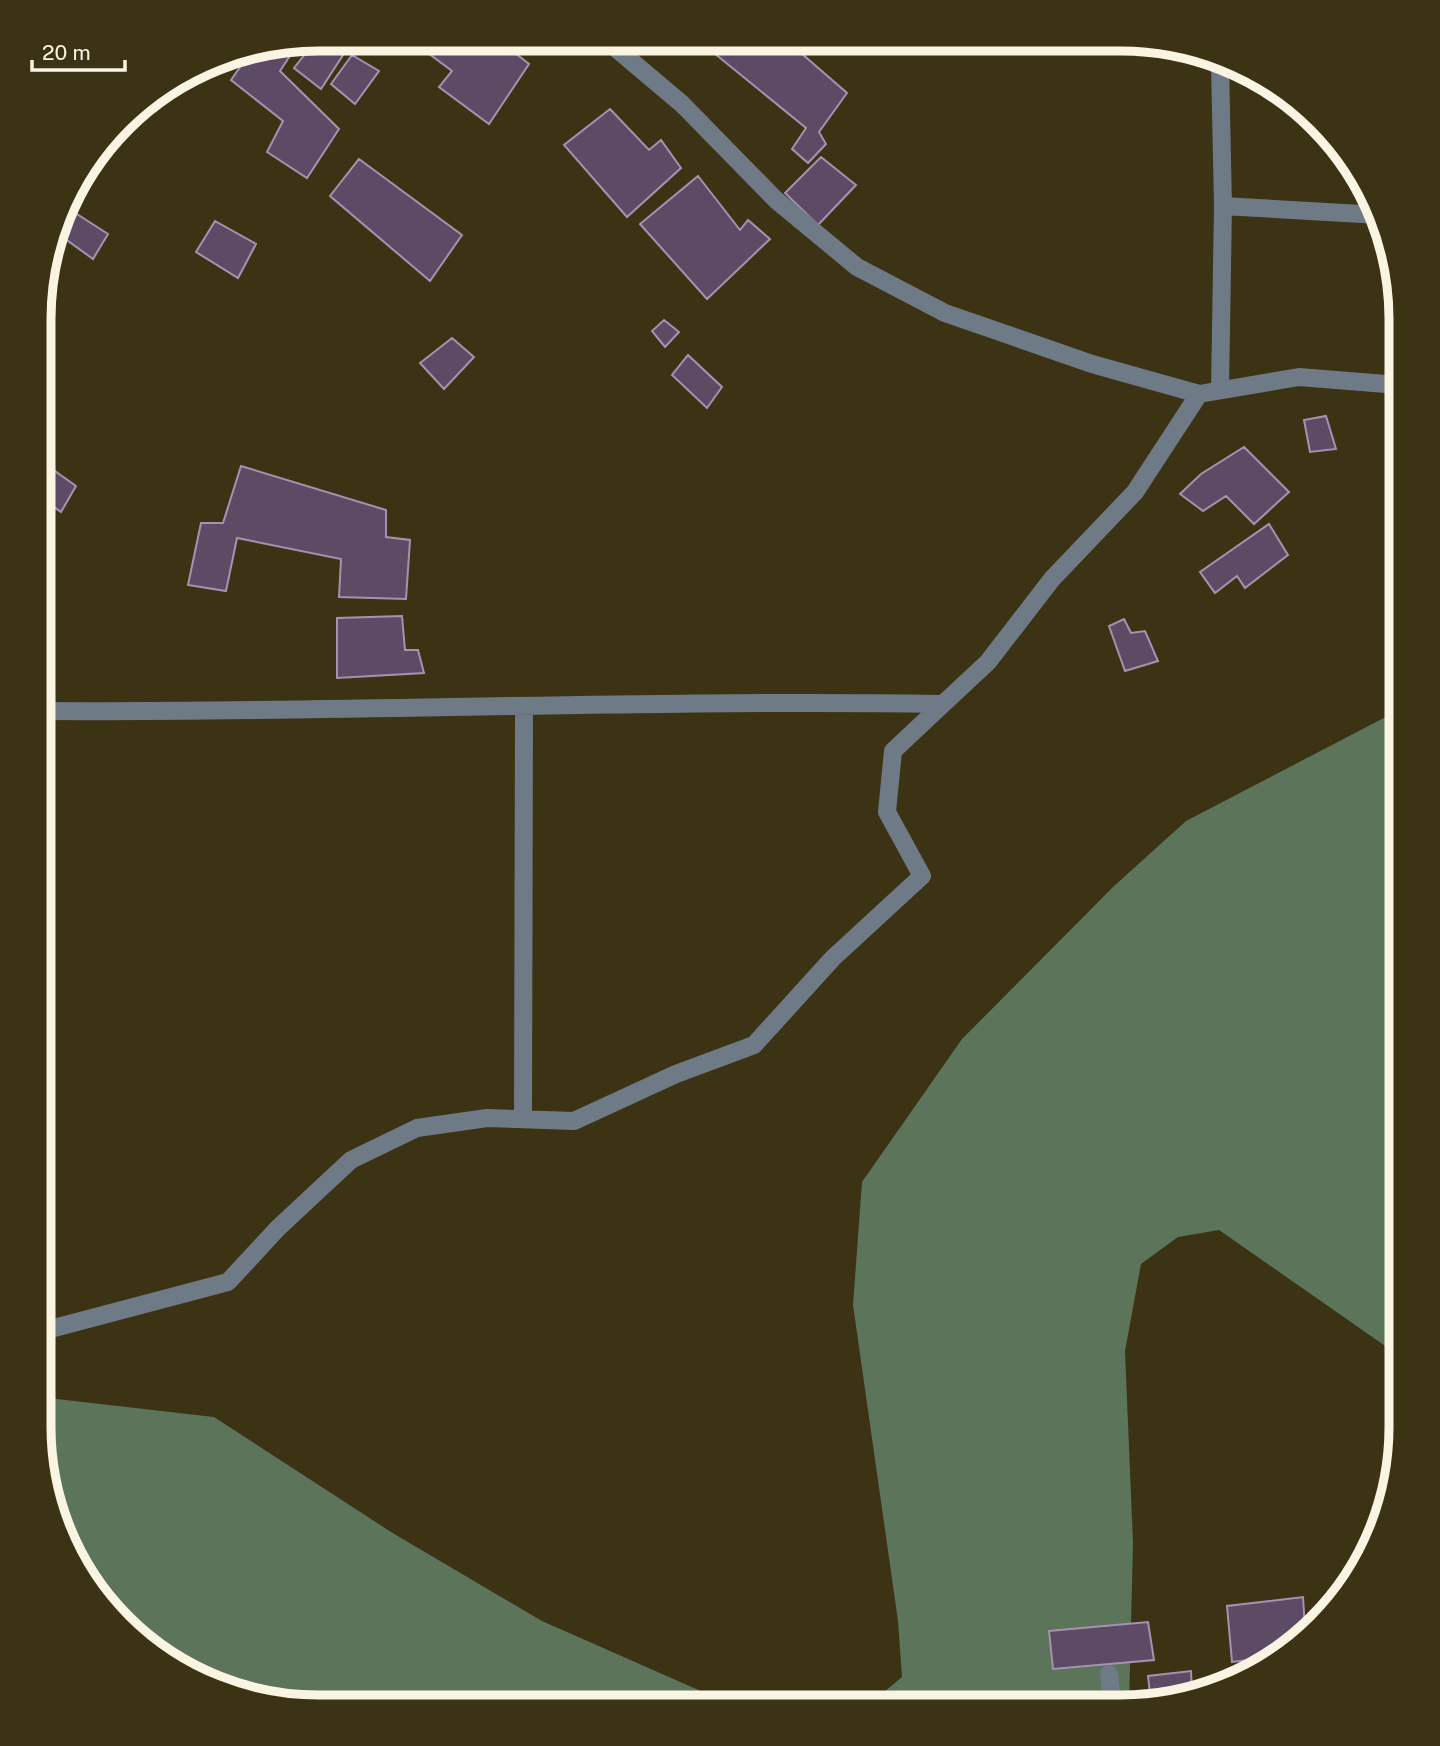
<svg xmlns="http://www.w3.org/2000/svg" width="1440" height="1746" font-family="'Public Sans',sans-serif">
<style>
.forest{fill:#5b745a}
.building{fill:#5d4b66;stroke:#a692b0;stroke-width:2}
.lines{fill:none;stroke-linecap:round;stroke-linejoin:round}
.minor{stroke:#6e7a85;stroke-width:18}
.rim{fill:none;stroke:#faf4e3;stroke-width:9}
</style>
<rect width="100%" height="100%" fill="#3c3214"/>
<!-- forest -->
<path class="forest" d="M1401,709V1357L1219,1230L1178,1237L1141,1264L1125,1351L1133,1543L1129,1707H866L902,1677L898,1621L853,1305L862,1182L962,1039L1113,887L1186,821Z
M39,1397L214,1417L391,1532L542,1621L737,1707H300L178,1670L120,1625L76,1568L48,1500L39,1428Z"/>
<!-- building -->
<path class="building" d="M317,39H328L345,52L321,89L294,68Z
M409,39H497L529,64L489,124L439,87L452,71Z
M698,40H738L751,50L759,40H786L847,93L819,132L826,144L808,163L792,149L806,128Z
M299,42L280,71L339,129L307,178L267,152L283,121L231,80L252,50Z
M352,55L379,71L355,104L331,84Z
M610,109L649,150L661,140L681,168L627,217L564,145Z
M821,157L856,185L818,225L785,193Z
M359,159L462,235L430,281L330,196Z
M698,176L740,230L748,220L770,239L707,299L640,224Z
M66,207L108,234L93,259L57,233Z
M215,221L256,244L238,278L196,252Z
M664,320L679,332L665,347L652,331Z
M452,338L474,357L444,389L420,363Z
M688,355L722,387L707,408L672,375Z
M1326,416L1336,449L1310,452L1304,420Z
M1244,447L1289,492L1254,524L1226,496L1203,511L1180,494L1201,474Z
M41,461L76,486L61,512L40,497Z
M241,466L386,510V537L410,540L406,599L339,597L341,559L237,538L226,591L188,585L201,523H223Z
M1269,524L1288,555L1245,588L1237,576L1215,593L1200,572Z
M402,616L405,650H418L424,673L337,678V618Z
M1124,619L1131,633L1145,631L1158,661L1125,671L1109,626Z
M1303,1597L1305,1629L1275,1657L1232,1662L1227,1606Z
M1148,1622L1154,1660L1053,1669L1049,1631Z
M1191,1671L1192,1691L1151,1703L1148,1676Z"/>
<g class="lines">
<!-- minor -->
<path class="minor" d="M605,39L682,104L776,200L857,267L945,313L1092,364L1199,394L1299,377L1386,384L1401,388
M1220,64L1223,206L1220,390
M1223,206L1379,215
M40,711C341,713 642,699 943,704L988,662L1052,579L1135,492L1199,394
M523,1119L524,706
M39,1332L228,1282L278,1228L351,1160L417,1128L487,1118L574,1121L676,1074L754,1045L833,958L922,876L887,812L893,751L943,704
M1109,1674L1113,1707"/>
</g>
<!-- crop -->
<path d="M0 0H1440V1746H0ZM319 51H1121A268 268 0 0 1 1389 319V1427A268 268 0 0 1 1121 1695H319A268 268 0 0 1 51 1427V319A268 268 0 0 1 319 51Z" fill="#3c3214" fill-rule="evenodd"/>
<path class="rim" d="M319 51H1121A268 268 0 0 1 1389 319V1427A268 268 0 0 1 1121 1695H319A268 268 0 0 1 51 1427V319A268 268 0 0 1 319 51Z"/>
<!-- scale -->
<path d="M32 60v10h93v-10" fill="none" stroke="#faf4e3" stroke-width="3.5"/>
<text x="42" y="60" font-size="21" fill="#faf4e3" stroke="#3c3214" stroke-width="5" paint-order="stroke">20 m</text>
</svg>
